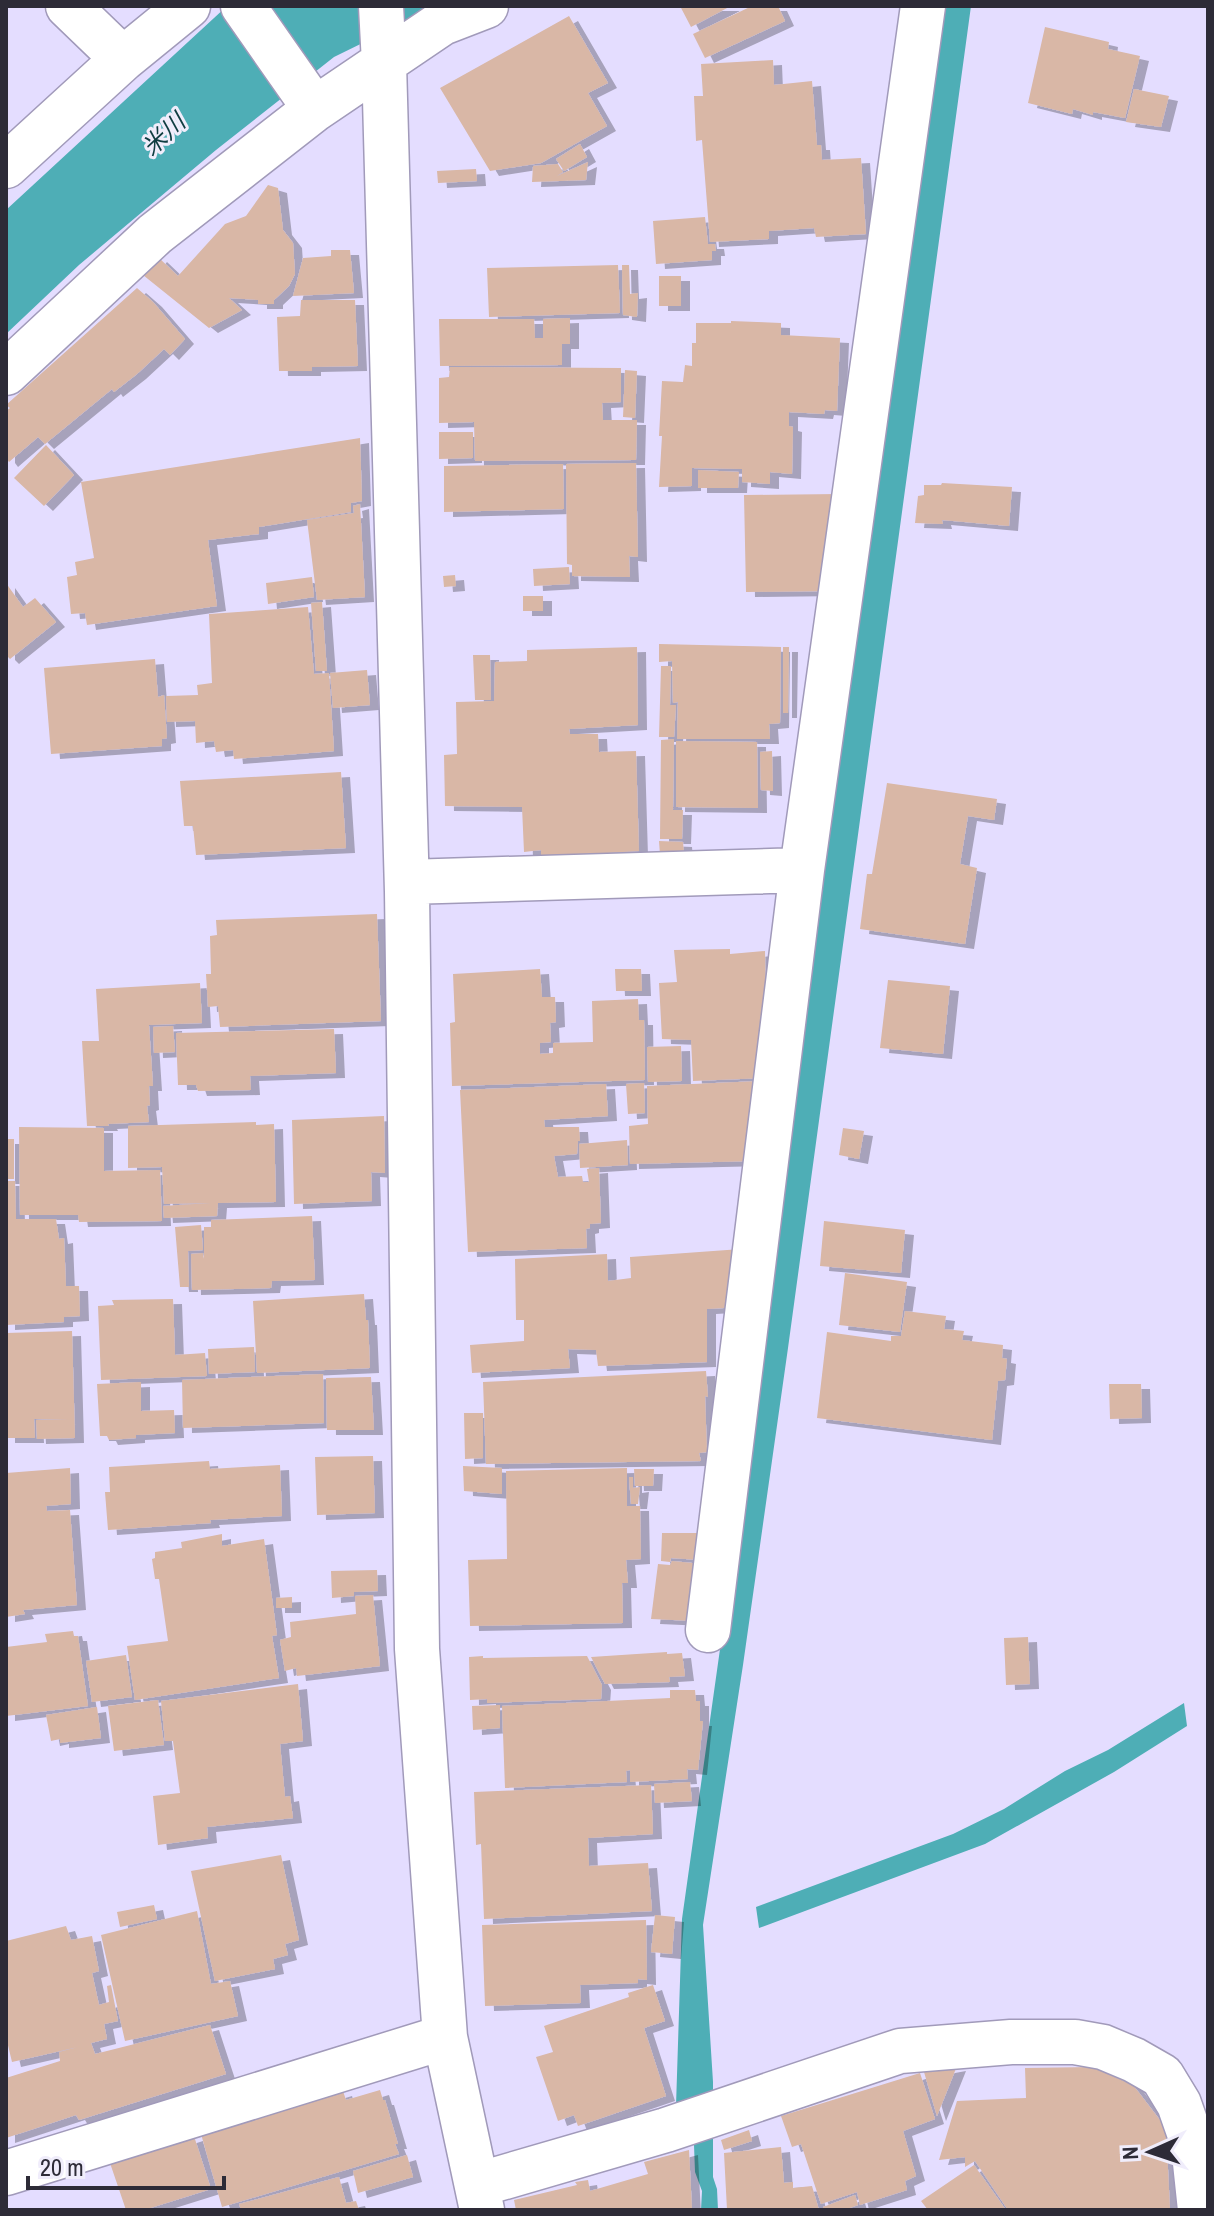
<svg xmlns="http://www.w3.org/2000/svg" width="1214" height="2216" font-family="'Archivo Narrow','Noto Sans JP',sans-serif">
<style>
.water{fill:#4eaeb6}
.building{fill:#d9b7a6;filter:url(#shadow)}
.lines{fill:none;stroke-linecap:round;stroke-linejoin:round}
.minor-casing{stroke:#a19aba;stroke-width:47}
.minor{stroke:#fff;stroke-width:44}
.labels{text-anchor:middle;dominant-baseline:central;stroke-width:6;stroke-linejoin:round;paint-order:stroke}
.water-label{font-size:24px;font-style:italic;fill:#0f3d41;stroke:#f0edfb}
</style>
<defs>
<filter id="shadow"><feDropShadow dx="9" dy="5" stdDeviation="0" flood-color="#0004"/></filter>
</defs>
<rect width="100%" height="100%" fill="#e4ddff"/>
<!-- water -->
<path class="water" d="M227,6H438L334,57L216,150L79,265L6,334V210Z
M940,6H971L788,1348L743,1665L703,1925L713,2082V2177L717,2189L718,2210H701L702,2191L695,2172L694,2145L676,2106L682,1919L721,1642L720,1617Z
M1184,1703L1187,1726L1114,1772L985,1844L759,1928L756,1907L953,1834L1004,1809L1065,1771L1108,1750Z"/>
<!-- building -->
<path class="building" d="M680,6H731L691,27Z
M752,6H778L785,21L705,58L693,34Z
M569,16L608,83L588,93L607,126L541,163L490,171L440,88Z
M1045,27L1109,42L1108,49L1140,56L1125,118L1093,112V115L1073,109L1072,114L1028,103Z
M773,60L774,85L812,81L817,145H821L822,160L861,158L866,234L816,237L814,228L769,231V239L710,242L702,140L696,141L694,96H703L701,64Z
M1134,89L1169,96L1161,127L1126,122Z
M580,144L587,157L564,171L556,159Z
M588,162L586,180L532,182L533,166L558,164L563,172L557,176Z
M476,169L477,181L438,183L437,171Z
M268,185L278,188L283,230L293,243L295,274L289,286L274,300V304H258V300L229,298L242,310L209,328L143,275L158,257L178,276L225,224L246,216Z
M705,217L708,244H715L716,251H712V260L656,264L653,221Z
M331,250H350L354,293L293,296L303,258L331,256Z
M618,265L620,313L489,317L487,268Z
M622,265H629L630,294L638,293L637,317L623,315Z
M659,276H681V306H659Z
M137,288L153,302L185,339L170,355L164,349L137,374L114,392L112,389L45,444L38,437L9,462L6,458V411L10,408L6,405Z
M301,300H355L358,366L312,367V371H279L277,317L300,316Z
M570,318V344H562V365L440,366L439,319H534L535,338H543V319Z
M731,321L781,323V335L840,338L837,411L825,410L824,414L789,412V426L793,427L792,474L770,472V484L742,482V469L692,468V486L659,487L662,436H659L662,381L683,382L685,365L692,366V343H696V323H731Z
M450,367L621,368V402L602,403L603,420H637L636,460L475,461L474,422L439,423V378L449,377Z
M625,370L637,371L635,418L623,417Z
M439,432H473V458L439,459Z
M360,438L362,501L351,503V512L259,527V534L208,540L217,606L87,625L85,613L71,614L67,577L77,575L75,562L94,558L81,482Z
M46,445L74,475L44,506L14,478Z
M636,463L638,557L629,556L630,577L572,576V565L567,564L566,464Z
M563,464L564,509L444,512V466Z
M698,470L739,472L738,488H698Z
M942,483L1012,487L1009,526L942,520L943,524L915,523L918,496L924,495V485H941Z
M839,494L832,591L746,592L744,495Z
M360,504L365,597L317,600L307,520L354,513L353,506Z
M569,567L570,584L534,586L533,569Z
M455,575L456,586L444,587L443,576Z
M312,577L314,597L268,604L266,583Z
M6,583L23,607L35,598L56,622L10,659L6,655Z
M523,596H543V611H523Z
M322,602L327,671H316L311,603Z
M308,607L314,674L329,673L334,751L234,759L233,750L216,752L214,741L196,743L195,721L167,722L166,696L198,695L197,685L212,683L209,614Z
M659,644L781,647L780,723L769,724L770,739H677L678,702L673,703L672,661L659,662Z
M637,647L638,725L569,729L570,734H598L599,752L636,751L639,851L541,857V850L524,852L522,807L445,806L444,755L457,754L456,702L494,701L495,662L527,661V650Z
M783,647H789L788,713H783Z
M473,655H490L491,700H475Z
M155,659L158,697L164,695L167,738L162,739V746L51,754L44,668Z
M661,666H671L670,705H676L674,737H659Z
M367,670L370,705L333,708L330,673Z
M674,739L673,810H683L682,839H660L661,740Z
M676,741L757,742L758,808L676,807Z
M772,751L773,791L761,790L760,752Z
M341,772L346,848L196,855L193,826H184L180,781Z
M887,783L997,799L994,820L968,816L960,864L977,868L965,944L860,929L867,874H872Z
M659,841L683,842L684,854L660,855Z
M377,914L381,1021L220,1027L218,1006L208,1007L206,974H211L210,936L217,935L216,920Z
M730,949V954L765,951L767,1078L693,1081L691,1040L662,1039L659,983L677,982L674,950Z
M540,969L542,997H555L556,1022L550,1023L551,1042L540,1043V1054L553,1053V1043L593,1042L592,1001L638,999L639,1020H644L645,1080L452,1086L450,1023L455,1022L453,974Z
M615,969H641L642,991H616Z
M888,980L950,986L943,1054L880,1048Z
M200,983L202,1023L149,1025L153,1086H149L150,1105L147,1106L149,1122L108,1124L109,1126H87L82,1041H99L96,989Z
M173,1026L175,1052L154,1053L153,1027Z
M334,1029L336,1073L250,1076L251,1090L198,1091L196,1085H178L176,1033Z
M681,1046L682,1081L648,1082L647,1047Z
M761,1081L756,1161L630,1164L629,1126L648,1124L647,1086Z
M644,1083L645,1113L628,1114L626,1084Z
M606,1084L608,1116L544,1120L545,1127H579L580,1141H578L577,1154L554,1156L558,1177L582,1176L583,1182H589L587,1169L599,1168L601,1223L590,1224V1228L586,1229L587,1248L468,1252L460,1090Z
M384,1116L385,1173L371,1172L372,1201L294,1204L292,1120Z
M256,1122V1125L274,1124L276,1202L218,1203L217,1216L164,1218L163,1206L211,1203L164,1204L162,1167L128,1168V1126Z
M19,1127L104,1128V1171L160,1170L162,1221L79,1222L78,1215H20Z
M843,1128L864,1131L859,1159L839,1155Z
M6,1139H14V1179H6Z
M627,1140L628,1165L580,1168L579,1144Z
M6,1181H15L16,1219H56L59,1239L64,1238L66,1286H79L80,1316L64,1317V1322L6,1325Z
M312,1216L315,1280L272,1281L271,1288L192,1290L191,1254L203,1253L204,1259V1227H211V1220Z
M824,1221L905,1230L901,1273L820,1266Z
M201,1225L203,1250L188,1251L189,1287H180L175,1227Z
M741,1249L740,1307L707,1309V1362L598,1366L596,1350L568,1349L570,1368L472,1373L470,1345L524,1341V1320H516L515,1259L607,1254L608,1281L631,1278L630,1257Z
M845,1273L907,1282L900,1332L839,1325Z
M364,1294L366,1320H368L370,1368L257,1373L253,1301Z
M173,1299L175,1355L205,1353L207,1376L101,1380L98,1306L114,1305L112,1300Z
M905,1311L946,1316L944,1329L964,1331L962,1340L1003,1345L1002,1358L1007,1359L1005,1380L998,1381L992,1440L817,1418L827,1332L891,1341V1336H901Z
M72,1331L75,1438L37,1439L36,1420L68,1419H34L35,1438H6V1333Z
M254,1347L255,1372L209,1374L208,1349Z
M706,1371L708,1397L705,1396L707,1452L699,1453L701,1461L486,1464L483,1382Z
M323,1374L324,1423L183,1428L182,1380Z
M371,1377L374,1430H327L326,1378Z
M141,1382V1411L174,1410L175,1433L136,1435V1438L109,1440L107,1436H100L97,1384Z
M1109,1384H1141L1142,1418L1110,1419Z
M464,1413H483V1458L465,1459Z
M373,1456L375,1513L317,1515L315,1457Z
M209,1461L210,1469L280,1465L282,1516L210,1520L211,1523L108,1530L105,1492H110L109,1467Z
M463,1466L502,1468V1494L464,1491Z
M70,1468L71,1504L46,1506L47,1511L70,1510L77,1605L23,1610L25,1614L6,1617V1473Z
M627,1468V1506H640L641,1559L626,1560L628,1583H622L623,1623L470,1626L468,1560L507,1559L506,1471Z
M634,1469H654L653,1486H635Z
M629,1477H633V1488L640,1487L638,1504H631Z
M662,1533H702L700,1560L671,1558L670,1562L661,1561Z
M222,1534V1546L264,1539L277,1635L272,1636L279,1678L135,1700L127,1646L168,1641L159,1579H155L152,1559L155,1558V1552L182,1548L181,1542Z
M672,1561L702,1564L696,1621L651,1619L658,1564L670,1565Z
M377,1570L378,1591L354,1592V1596L332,1598L331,1571Z
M373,1595L380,1666L297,1676L296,1668L285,1671L280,1640L291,1637L290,1622L356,1614L355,1596Z
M292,1597V1608H276V1598Z
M73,1631L74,1636H78L88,1706L6,1716V1647L47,1642L45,1634Z
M1028,1637L1030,1684L1006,1685L1004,1638Z
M667,1652V1654L682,1653L685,1676L669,1677L670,1682L605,1684L591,1657Z
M126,1655L132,1697L92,1702L86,1661Z
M483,1656V1658L587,1656L602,1685L601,1699L487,1703V1699L470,1700L469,1657Z
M298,1684L303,1741L280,1744L285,1797L290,1796L293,1818L207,1827L208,1838L158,1845L153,1796L180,1793L173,1741H165L161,1701Z
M670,1690H695L696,1701H700V1721H703L698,1770L687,1769L688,1779L630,1782V1770L626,1771L627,1782L505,1788L502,1706L670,1698Z
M158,1700L164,1745L114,1751L108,1706Z
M500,1705V1728L473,1730L472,1706Z
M97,1707L101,1738L60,1743V1739L51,1741L46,1715Z
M690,1782L692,1801L655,1803L654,1784Z
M651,1785L653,1834L588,1838L589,1866L648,1863L652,1911L484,1919L481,1844L476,1845L474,1792Z
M281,1855L299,1940L285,1944L288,1955L273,1959L275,1969L215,1981L191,1871Z
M154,1905L157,1919L120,1927L117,1912Z
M197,1911L211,1984L230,1981L238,2016L125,2041L101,1935Z
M655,1915L675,1917L672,1954L651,1952Z
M646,1920L647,1980L638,1979V1983L580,1985L581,2003L485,2006L482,1925Z
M66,1926L71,1940L92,1936L99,1971L92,1973L99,2005L109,2002L107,1986L111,1985L118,2021L104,2024L107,2039L91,2043L95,2054L210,2025L226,2074L79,2120L76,2115L6,2138V2078L60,2061L59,2052L78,2047L12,2062L6,2037V1941Z
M653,1985L665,2021L644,2028L666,2096L578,2126L574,2115L558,2121L536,2057L553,2052L544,2026L629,1997L628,1993Z
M957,2066L937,2116L924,2072Z
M1092,2067L1133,2085L1166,2128L1170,2210H1008L975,2161L965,2167V2157L939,2160L957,2101L1026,2098L1025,2068Z
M920,2073L935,2119L903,2131L916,2176L905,2181L907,2190L860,2205L857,2192L821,2204L801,2144L792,2147L781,2116Z
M380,2090L383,2100H385L398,2144H395L399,2154L222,2207L201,2134L343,2091L346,2100Z
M749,2130L752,2141L724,2150L721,2140Z
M194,2136L211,2189L144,2210H126L110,2163Z
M781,2147L784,2183L793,2182V2188L812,2186L819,2210H727L724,2153Z
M689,2150L692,2210H516L514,2200L577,2185L575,2182L588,2180L590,2191L648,2174L644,2162Z
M407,2155L413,2177L358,2193L353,2171Z
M974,2165L1006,2210H928L921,2201Z
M339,2177L346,2203L356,2201L359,2210H241L239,2204Z
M855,2195L858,2205L844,2210H824L823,2207Z"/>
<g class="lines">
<defs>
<path id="minor" d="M68,6L123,59
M243,6L315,109
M381,6L384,63L407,892L417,1649L445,2037L482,2210
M6,166L123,59L188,6
M6,373L155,234L315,109L442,23L486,6
M407,882L802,870
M708,1630L802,870L923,6
M6,2173L445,2037
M477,2185L666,2130L900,2051L1011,2042H1075L1103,2047L1134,2060L1162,2076L1179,2104L1193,2144L1200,2210"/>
</defs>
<!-- minor casing -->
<use href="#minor" class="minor-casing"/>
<!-- minor -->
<use href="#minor" class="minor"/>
</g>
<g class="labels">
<!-- water labels -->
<g class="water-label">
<text transform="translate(163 134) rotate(-43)">米川</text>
</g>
</g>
<!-- border -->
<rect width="1214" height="2216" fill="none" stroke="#2d2b37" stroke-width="16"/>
<!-- north arrow -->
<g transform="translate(1150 2152) rotate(267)" stroke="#f0edfb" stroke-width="6" paint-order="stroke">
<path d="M0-6L14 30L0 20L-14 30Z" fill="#2d2b37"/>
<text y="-12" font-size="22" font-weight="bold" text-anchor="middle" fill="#2d2b37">N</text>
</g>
<!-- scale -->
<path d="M28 2176v12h196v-12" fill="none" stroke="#2d2b37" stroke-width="4"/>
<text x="40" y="2176" font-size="24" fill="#2d2b37" stroke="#f0edfb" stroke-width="6" paint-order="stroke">20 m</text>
</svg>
